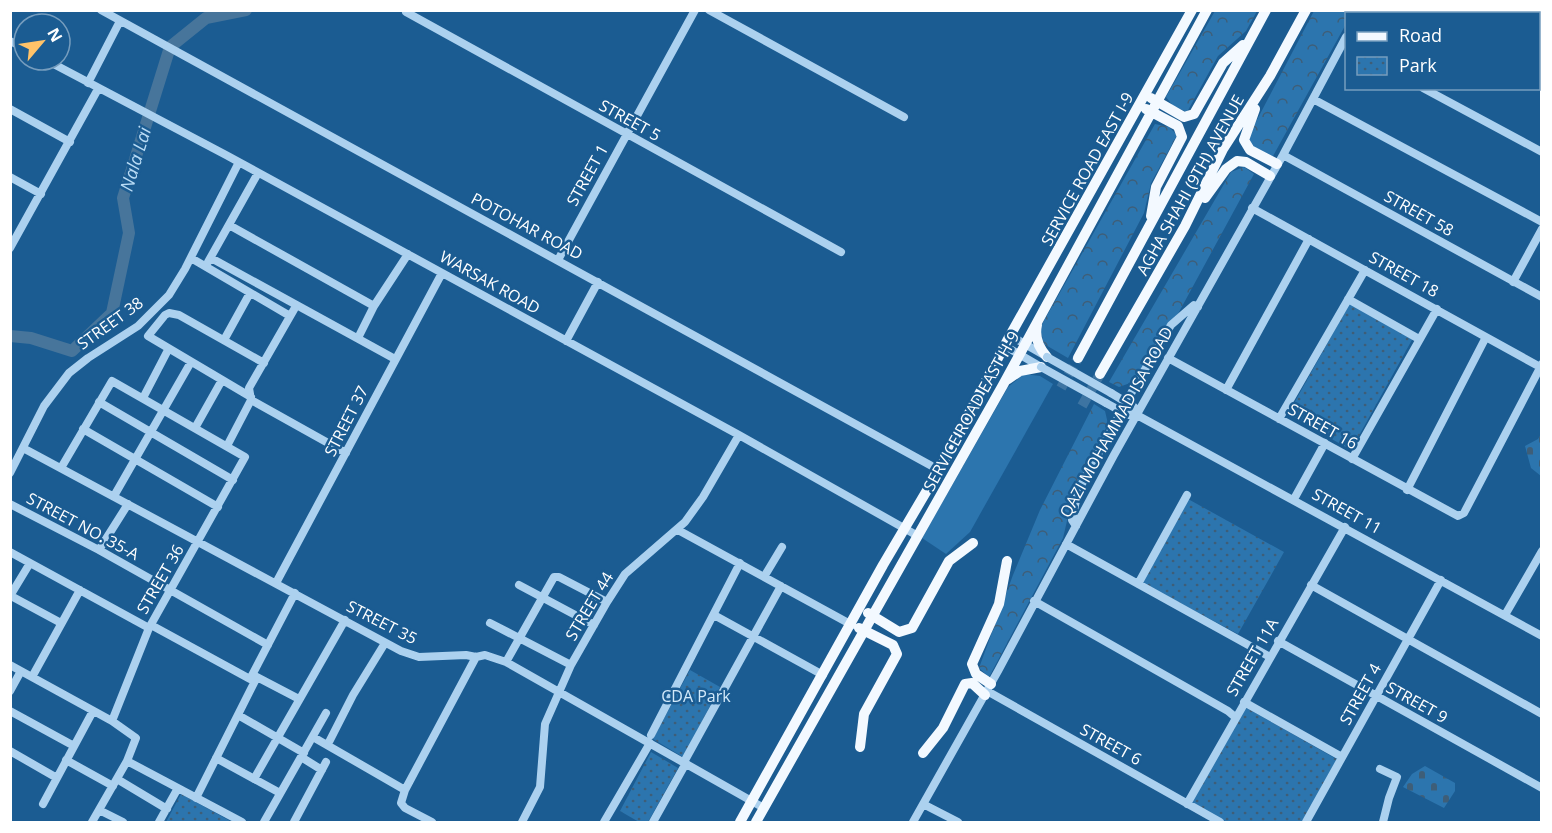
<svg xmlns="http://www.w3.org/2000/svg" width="1552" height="833" font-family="'Open Sans',sans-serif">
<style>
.grass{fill:#2c75ae}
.forest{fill:url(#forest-crowns)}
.cemetery{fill:url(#cemetery-stones)}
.park{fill:url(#park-dots)}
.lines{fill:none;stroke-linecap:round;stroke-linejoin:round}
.stream{stroke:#9fcef0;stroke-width:2}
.river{stroke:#47759b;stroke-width:12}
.major-tunnel{stroke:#3d74a2;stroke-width:10;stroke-dasharray:10 5;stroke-linecap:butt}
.minor{stroke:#acd1ef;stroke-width:8}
.major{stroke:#f3f9ff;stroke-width:10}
.minor-bridge{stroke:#acd1ef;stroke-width:8}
.labels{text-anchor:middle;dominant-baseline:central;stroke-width:5;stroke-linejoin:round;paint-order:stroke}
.street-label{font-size:16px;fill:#fff;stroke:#1b5c92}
.park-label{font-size:16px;fill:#d2e9fa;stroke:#1b5c92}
.water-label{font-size:18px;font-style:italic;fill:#b8dbf5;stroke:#1b5c92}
</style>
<defs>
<pattern id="forest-crowns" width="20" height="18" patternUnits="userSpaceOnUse" patternTransform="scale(1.5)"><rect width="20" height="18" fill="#2c75ae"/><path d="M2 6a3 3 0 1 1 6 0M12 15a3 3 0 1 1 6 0" fill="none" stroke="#3e5e78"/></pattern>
<pattern id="cemetery-stones" width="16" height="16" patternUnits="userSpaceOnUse" patternTransform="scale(1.5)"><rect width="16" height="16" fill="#2c75ae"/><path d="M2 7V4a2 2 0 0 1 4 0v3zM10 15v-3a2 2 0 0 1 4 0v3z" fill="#3e5e78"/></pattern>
<pattern id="park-dots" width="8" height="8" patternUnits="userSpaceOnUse" patternTransform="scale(1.5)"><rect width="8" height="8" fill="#2c75ae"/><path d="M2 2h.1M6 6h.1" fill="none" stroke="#3e5e78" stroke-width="1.8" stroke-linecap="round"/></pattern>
</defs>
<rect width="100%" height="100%" fill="#1b5c92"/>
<!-- grass -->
<path class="grass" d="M1024,374L1040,376L1053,384L970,532L946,554L922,538L1008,387Z"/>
<!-- forest -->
<path class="forest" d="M1215,11H1257L1246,31L1218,56L1187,112L1173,106L1166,97Z
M1314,11H1354L1352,13L1346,14V24L1273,156L1268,158L1254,150L1248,137Z
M1155,124L1169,127L1177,135L1151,183L1144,213L1068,358L1044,344L1040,328Z
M1244,167L1254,174L1179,312L1133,382L1119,387L1109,382L1231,172Z
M1094,404L1105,411L1108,424L1074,491L1063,538L989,677L979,668L1013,575L1040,510Z"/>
<!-- cemetery -->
<path class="cemetery" d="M1541,434V476L1531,468L1525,446L1538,439Z
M1425,766L1455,783V791L1444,808L1403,787L1412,774Z"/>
<!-- park -->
<path class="park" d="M1350,303L1413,338L1351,450L1288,414Z
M1188,499L1284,552L1238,634L1141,582Z
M690,670L720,687L683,757L653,739Z
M1245,707L1338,760L1303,822H1227L1189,802Z
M651,752L678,768L648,822H639L620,811Z
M181,794L232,822H166Z"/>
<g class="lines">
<!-- stream -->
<path class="stream" d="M1468,10L1473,14
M1521,14L1533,10"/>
<!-- river -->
<path class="river" d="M10,336L31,338L72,351L112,313L129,233L123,198L170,47L206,18L246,10"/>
<!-- major-tunnel -->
<path class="major-tunnel" d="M1061,388L1078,358
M1082,406L1100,374"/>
<!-- minor -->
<path class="minor" d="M101,10L939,470
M709,10L904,117
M1421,10L1426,14
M406,12L841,252
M1359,14L1361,10
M10,41L24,48
M46,60L226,155L739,435L918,536
M1538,82L1542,84
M88,83L120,21
M1423,88L1542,152
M1313,99L1542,222
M10,109L70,142
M1283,155L1542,297
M10,177L41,194
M1252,208L1542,368
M229,225L374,306
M10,248L98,89
M191,258L290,316
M211,258L395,359
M558,260L695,10
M208,262L258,173
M1513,282L1542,229
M1348,299L1419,339
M1011,336L1044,355
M358,338L374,306L408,254
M224,340L250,293
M566,341L598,282
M1005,346L1041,367
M1168,358L1458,516L1464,513L1542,364
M1226,390L1309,239
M1111,393L1134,407L1135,414
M251,397L148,336L165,315L169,313L179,315L264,363
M143,398L168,350
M251,400L346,453
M99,402L233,480
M1106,403L1128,415L1135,414
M1135,414L1542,636
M1279,419L1365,270
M195,428L222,380
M83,429L218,507
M227,446L251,400L249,388L296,306
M23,448L401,651L419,657L466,655L476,657L485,655L506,662L764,808
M1352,459L1437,309
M61,468L112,381L245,457L149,628L112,721
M10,473L44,406L69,373L88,358L138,326L169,295L185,269L239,162
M1407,490L1486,337
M114,496L191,362
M1294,499L1325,443
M10,504L99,550L268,645
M1076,526L1072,520L1078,491L1134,388L1171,325L1194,305L1198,307
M678,530L852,625
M1066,544L1270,657
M99,550L128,504
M10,552L149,628
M764,577L782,547
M276,583L442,273
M1138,584L1187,495
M519,585L594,625
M1311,585L1542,714
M10,596L30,563
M11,596L61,623
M1034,601L1228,711L1235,717
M714,615L823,675
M1505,615L1542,551
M490,623L571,665
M151,625L250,679L295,593
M1278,641L1542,788
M506,662L554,577H559L607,602
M10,665L112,721L136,738L127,761L92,822
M255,676L299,699
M32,677L80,590
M10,691L21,671
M987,691L1220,822
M1244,702L1342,757
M10,711L74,746
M238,715L304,753
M651,735L740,563
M313,737L405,790
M328,744L353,695L385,643
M10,751L57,778
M301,757L322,770
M216,758L280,793
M66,760L113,786
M127,761L242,822
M684,762L781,586
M1380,769L1397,777L1389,798L1383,822
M117,779L167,809
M254,779L345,620
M196,798L257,677
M43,804L93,711
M923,804L958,822
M1187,804L1345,527
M99,810L123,822
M159,822L178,788
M264,822L326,713
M294,822L326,762
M432,822L405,808L401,803L405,790L476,657
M522,822L540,787L545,724L571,665L607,602L625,574L685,522L703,497L739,435
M604,822L650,743
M653,822L686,763
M913,822L998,671L1114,455L1283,155L1346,37
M1306,822L1441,580"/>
<!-- major -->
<path class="major" d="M1151,98L1184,117L1194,114L1223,63L1243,45
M1146,109L1178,126L1182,137L1156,187L1151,216
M1255,109L1244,140L1250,150L1277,164
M1205,198L1226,169L1237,161L1246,162L1270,176
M1037,325C1034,338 1039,348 1047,357
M1078,358L1266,10
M1100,374L1185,226L1223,149L1270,76L1306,10
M1008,379L1020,371L1041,367
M868,613L899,632L912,628L949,561L973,543
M859,628L893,645L897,654L864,714L860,747
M991,684L976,674L972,664L999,604L1007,561
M923,753L943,728L965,684L972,683L985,695
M740,822L883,565L939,470L1007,341L1192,10
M756,822L1003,385L1207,10"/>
<!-- minor-bridge -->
<path class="minor-bridge" d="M1047,357L1111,393
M1041,367L1106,403"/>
</g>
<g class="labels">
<!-- street labels -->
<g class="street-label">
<text transform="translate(630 120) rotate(29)">STREET 5</text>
<text transform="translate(1087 169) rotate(-61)">SERVICE ROAD EAST I-9</text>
<text transform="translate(587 175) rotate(-61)">STREET 1</text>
<text transform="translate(1190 185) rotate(-61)">AGHA SHAHI (9TH) AVENUE</text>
<text transform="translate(1419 213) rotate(29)">STREET 58</text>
<text transform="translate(527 226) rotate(28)">POTOHAR ROAD</text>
<text transform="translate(1404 274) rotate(29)">STREET 18</text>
<text transform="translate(490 282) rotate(29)">WARSAK ROAD</text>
<text transform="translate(110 323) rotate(-36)">STREET 38</text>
<text transform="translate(971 411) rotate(-61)">SERVICE ROAD EAST H-9</text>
<text transform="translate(346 421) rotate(-63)">STREET 37</text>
<text transform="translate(1116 422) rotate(-61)">QAZI MOHAMMAD ISA ROAD</text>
<text transform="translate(1323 426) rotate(29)">STREET 16</text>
<text transform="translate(1347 511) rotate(29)">STREET 11</text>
<text transform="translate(83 526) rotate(28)">STREET NO. 35-A</text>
<text transform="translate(160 579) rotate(-60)">STREET 36</text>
<text transform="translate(589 606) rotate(-59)">STREET 44</text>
<text transform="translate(382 622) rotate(27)">STREET 35</text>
<text transform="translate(1252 657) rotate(-60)">STREET 11A</text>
<text transform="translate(1360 694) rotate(-61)">STREET 4</text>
<text transform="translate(1417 702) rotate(29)">STREET 9</text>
<text transform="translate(1111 744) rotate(29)">STREET 6</text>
</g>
<!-- park labels -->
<g class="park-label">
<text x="696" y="696">CDA Park</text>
</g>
<!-- water labels -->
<g class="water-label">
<text transform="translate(135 159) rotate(-73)">Nala Lai</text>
</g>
</g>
<!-- border -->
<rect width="1552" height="833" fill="none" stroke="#ffffff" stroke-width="24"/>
<!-- legend -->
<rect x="1345" y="12" width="195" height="78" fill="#1b5c92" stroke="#769dbe" stroke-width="1.5"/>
<rect x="1357" y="32" width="30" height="9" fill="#f3f9ff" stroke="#769dbe" stroke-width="1.5"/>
<text x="1399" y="42" font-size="18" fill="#ffffff">Road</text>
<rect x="1357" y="57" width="30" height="18" fill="url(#park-dots)" stroke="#769dbe" stroke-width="1.5"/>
<text x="1399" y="72" font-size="18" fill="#ffffff">Park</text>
<!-- north arrow -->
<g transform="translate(42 42) rotate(61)"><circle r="28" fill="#1b5c92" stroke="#769dbe" stroke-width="1.5"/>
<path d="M0-4.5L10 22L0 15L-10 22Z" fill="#ffc369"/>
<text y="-9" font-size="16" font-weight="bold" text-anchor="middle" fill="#ffffff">N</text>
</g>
</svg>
